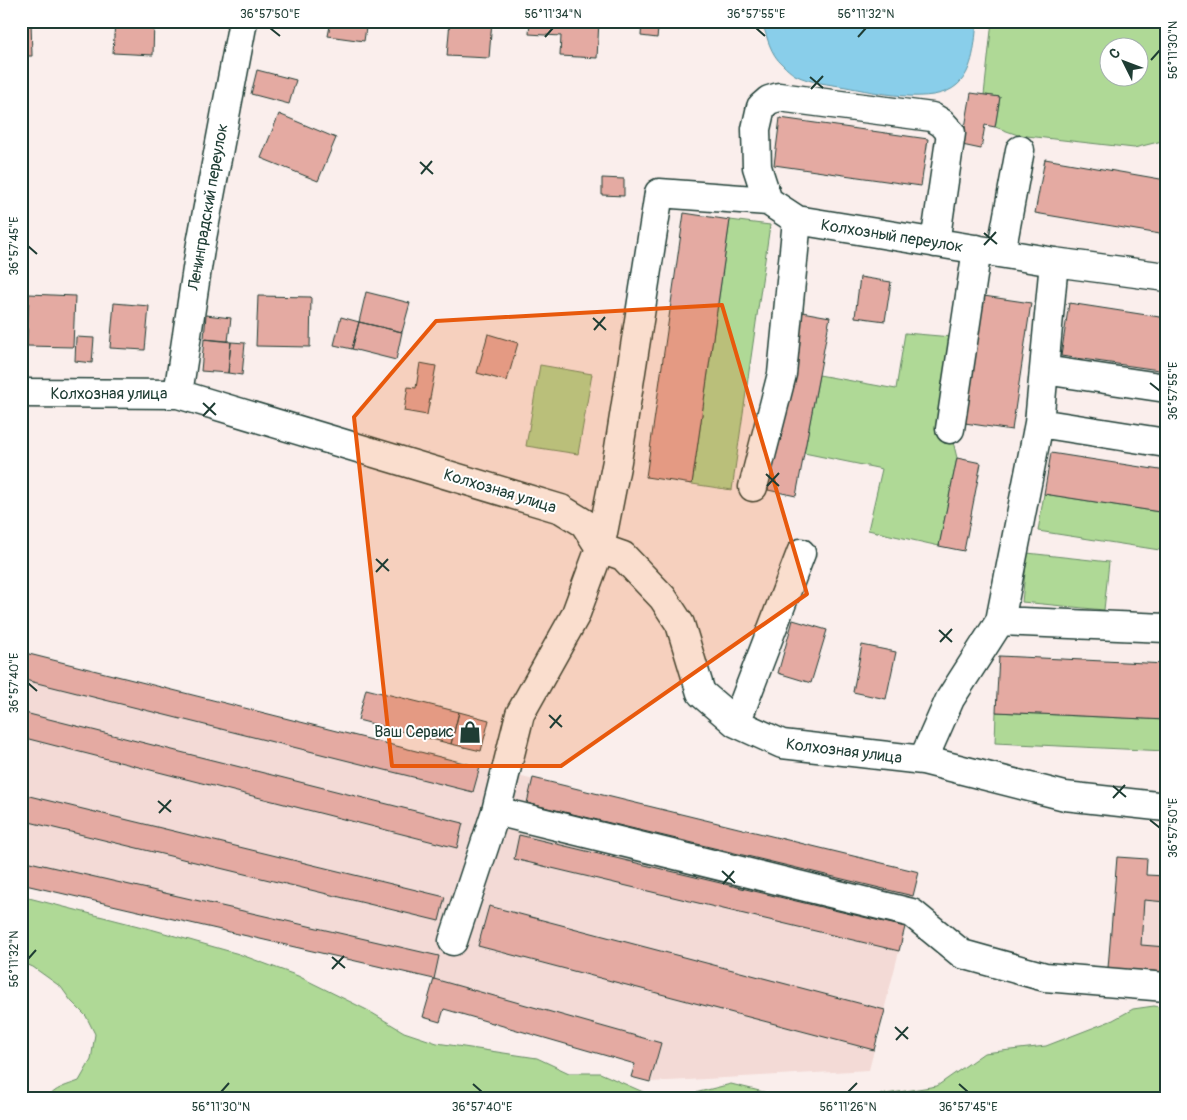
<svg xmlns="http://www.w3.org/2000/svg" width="1187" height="1120" font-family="Pangolin,sans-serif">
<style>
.built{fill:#f3dad6}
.green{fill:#afd996;stroke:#678b65;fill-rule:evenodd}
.water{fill:#89ceea;stroke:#5f94a1}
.building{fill:#e4aaa2;stroke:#1f3d34}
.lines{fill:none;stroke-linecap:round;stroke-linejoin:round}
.minor-casing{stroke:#1f3d34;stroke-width:31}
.minor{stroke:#fff;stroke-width:28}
.marked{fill:#e8590c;fill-opacity:0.2;stroke:#e8590c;stroke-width:4;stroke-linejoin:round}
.ticks{fill:none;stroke:#1f3d34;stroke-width:2}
.labels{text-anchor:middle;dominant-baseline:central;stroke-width:4;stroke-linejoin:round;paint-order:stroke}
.street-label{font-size:16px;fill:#1f3d34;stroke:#fff}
.poi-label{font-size:16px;fill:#1f3d34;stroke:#fff;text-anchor:end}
.neatline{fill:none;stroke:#1f3d34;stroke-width:2}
.ticks-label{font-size:12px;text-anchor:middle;fill:#1f3d34}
</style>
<rect width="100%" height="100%" fill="#faeeec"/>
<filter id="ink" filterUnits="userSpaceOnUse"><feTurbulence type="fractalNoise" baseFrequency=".02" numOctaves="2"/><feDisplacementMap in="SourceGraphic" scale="10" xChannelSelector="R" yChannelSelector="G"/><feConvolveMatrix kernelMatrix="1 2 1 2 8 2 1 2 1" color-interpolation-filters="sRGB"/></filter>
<g filter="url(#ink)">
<!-- built -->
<path class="built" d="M21,652L480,767L919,872L869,1070L650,1082L631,1077L635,1064L444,1009L440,1022L423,1017L434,979L21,884Z
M1117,857L1147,859L1146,875L1166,876V972L1108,968Z"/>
<!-- green -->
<path class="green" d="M992,21H1166V140L1134,148L1018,135L995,127L1000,97L984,95ZM1110,48H1140V78H1110Z
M730,220L770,225L732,490L692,484Z
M905,333L963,338L950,429L957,458L939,546L868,530L882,469L804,453L819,375L896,389Z
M540,365L592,374L578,454L526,446Z
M1044,494L1166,513V551L1038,531Z
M1027,553L1109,562L1104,610L1022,602Z
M996,712L1166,720V751L995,743Z
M21,896L154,930L239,954L298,976L367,1010L404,1032L437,1043L537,1058L569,1073H600L659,1099H48C53,1088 69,1085 79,1081L91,1060L95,1034L86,1016L71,1001L61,987L33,967L21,962Z
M1154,1006L1166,1008V1099H1104L1076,1094L1050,1099H671L731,1084L788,1098H840L886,1094L937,1086L984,1053L1046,1046L1113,1020L1133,1009Z"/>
<!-- water -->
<path class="water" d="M762,21H977C975,41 974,71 957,85C934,106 873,92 846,87C829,84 811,83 795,75C790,72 786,68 783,65C770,54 767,37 762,21Z"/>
<!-- building -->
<path class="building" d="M21,21H31L32,56H21Z
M115,21H154L153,55L113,53Z
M331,21H367L364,41L328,36Z
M450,21H492L489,58L447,56Z
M530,21H599L597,58L560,56L561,36L529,34Z
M642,21H659L657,38L641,36Z
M257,70L296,80L289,104L251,94Z
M971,93L1000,97L995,127L985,125L981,149L962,145Z
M279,114L336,138L318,181L261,158Z
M780,118L928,139L921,186L774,165Z
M1045,159L1166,180V235L1035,213Z
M602,178L624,179V196L602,195Z
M684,213L730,220L692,484L646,477Z
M860,277L891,282L885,321L855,317Z
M366,292L410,303L402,332L359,322Z
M29,294L75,296L73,347L27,346Z
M977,295L1031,303L1012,430L958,422Z
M258,296L311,297L310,347L256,346Z
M114,303L149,306L145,350L110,348Z
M1069,303L1166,318V371L1061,356Z
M802,312L830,317L796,496L768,490Z
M206,315L231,318L228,341L204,339Z
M341,317L359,322L352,349L334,345Z
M359,322L402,332L396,360L352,349Z
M488,334L518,343L507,381L477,373Z
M76,337L94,338L92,363L75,361Z
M204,339L231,342L228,373L201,371Z
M231,342L245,343L242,375L228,373Z
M420,363L436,366L427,415L404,411L408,387L416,388Z
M1051,453L1166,471V513L1044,494Z
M957,458L981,463L964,551L939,546Z
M793,620L827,630L811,683L778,673Z
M862,645L896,652L886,699L853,692Z
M21,652L480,767L473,792L21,679Z
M999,656L1166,664V720L996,712Z
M366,689L459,712L451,744L358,720Z
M21,712L463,823L457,848L21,737Z
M459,712L489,720L481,751L451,744Z
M533,778L919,872L913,896L527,803Z
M21,794L445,897L439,921L21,820Z
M519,835L905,927L899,951L514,859Z
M1117,857L1147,859L1146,875L1166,876V902L1144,900L1141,945L1166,947V972L1108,968Z
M21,860L439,956L434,979L21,884Z
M489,906L885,1010L874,1050L478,946Z
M434,979L661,1043L650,1082L631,1077L635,1064L444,1009L440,1022L423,1017Z"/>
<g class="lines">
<defs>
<path id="minor" d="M768,201L757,167L756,129L761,107L769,100L779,97L932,117L942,123L951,133L935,243
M1001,253L1020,150
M1054,262L1039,423L1000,621L1166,628
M1044,370L1166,388
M21,393L178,394L561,509L584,523L600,548L623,556L663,598L680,624L701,693L736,723L782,744L923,760L1065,796L1166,807
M178,394L200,249L243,21
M1039,423L1166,443
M950,429L977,249
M753,487L782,374L797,220
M736,723L801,553
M923,760L950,699L1000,621
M496,811L912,913L962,954L1045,977L1166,987
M453,941L496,811L520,714L575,616L600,548L617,461L659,193L768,201L797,220L1054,262L1166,277"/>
</defs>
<!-- minor casing -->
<use href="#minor" class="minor-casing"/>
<!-- minor -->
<use href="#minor" class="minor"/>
</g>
</g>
<!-- marked area -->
<path class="marked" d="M722,305L807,594L561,766H392L354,417L436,321Z"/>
<!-- ticks -->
<path class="ticks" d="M270,28L280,36M756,28L765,36M545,37L553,28M858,37L866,28M1151,60L1160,50M810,77L823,88M811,89L823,76M420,162L433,174M421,174L432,161M984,233L997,244M984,245L996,232M28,246L37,254M593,318L606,330M594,330L605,317M1150,383L1160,391M203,403L216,415M203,416L215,403M766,474L779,486M767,486L779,473M376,559L389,571M376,572L388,559M939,630L952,642M940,642L952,629M28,683L37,691M549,715L562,727M550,728L561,715M1113,786L1126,797M1113,798L1125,785M158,801L171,812M159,813L171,800M1150,820L1160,828M722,871L735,883M723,884L734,871M332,957L345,968M28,959L36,950M332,969L344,956M895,1027L908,1039M896,1040L908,1027M473,1084L482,1092M959,1084L968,1092M221,1092L229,1083M848,1092L857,1083"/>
<!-- icons -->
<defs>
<symbol id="shop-bare" viewBox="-9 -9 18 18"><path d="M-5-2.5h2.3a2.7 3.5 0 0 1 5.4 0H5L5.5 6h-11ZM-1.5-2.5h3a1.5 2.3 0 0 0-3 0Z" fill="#1f3d34" stroke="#fff" stroke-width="2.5" paint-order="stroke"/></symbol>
</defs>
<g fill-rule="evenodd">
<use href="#shop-bare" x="454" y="716" width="32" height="32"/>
</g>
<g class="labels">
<!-- street labels -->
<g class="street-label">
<text transform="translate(208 207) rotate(-80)">Ленинградский переулок</text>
<text transform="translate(892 236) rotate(9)">Колхозный переулок</text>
<text x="109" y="394">Колхозная улица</text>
<text transform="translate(500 491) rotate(17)">Колхозная улица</text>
<text transform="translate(844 751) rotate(7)">Колхозная улица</text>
</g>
<!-- poi labels -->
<g class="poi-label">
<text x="454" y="732">Ваш Сервис</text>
</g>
</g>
<!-- margin -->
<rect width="1187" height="1120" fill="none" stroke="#fff" stroke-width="55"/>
<!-- north arrow -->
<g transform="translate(1124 62) rotate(312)"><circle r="24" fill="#ffffff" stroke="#a5b1ae"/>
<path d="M0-4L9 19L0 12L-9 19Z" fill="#1f3d34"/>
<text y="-8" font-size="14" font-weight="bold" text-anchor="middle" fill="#1f3d34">С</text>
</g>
<rect x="28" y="28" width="1132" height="1064" class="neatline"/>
<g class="ticks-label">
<text x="270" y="18">36°57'50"E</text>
<text x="553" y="18">56°11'34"N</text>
<text x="756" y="18">36°57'55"E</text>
<text x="866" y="18">56°11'32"N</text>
<text transform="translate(1173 50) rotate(-90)" y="4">56°11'30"N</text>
<text transform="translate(14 246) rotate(-90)" y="4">36°57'45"E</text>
<text transform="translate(1173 391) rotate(-90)" y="4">36°57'55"E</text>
<text transform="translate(14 683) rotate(-90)" y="4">36°57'40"E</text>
<text transform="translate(1173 828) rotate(-90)" y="4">36°57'50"E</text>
<text transform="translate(14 959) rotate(-90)" y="4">56°11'32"N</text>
<text x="221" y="1111">56°11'30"N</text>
<text x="482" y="1111">36°57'40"E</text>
<text x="848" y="1111">56°11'26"N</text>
<text x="968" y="1111">36°57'45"E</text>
</g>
</svg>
